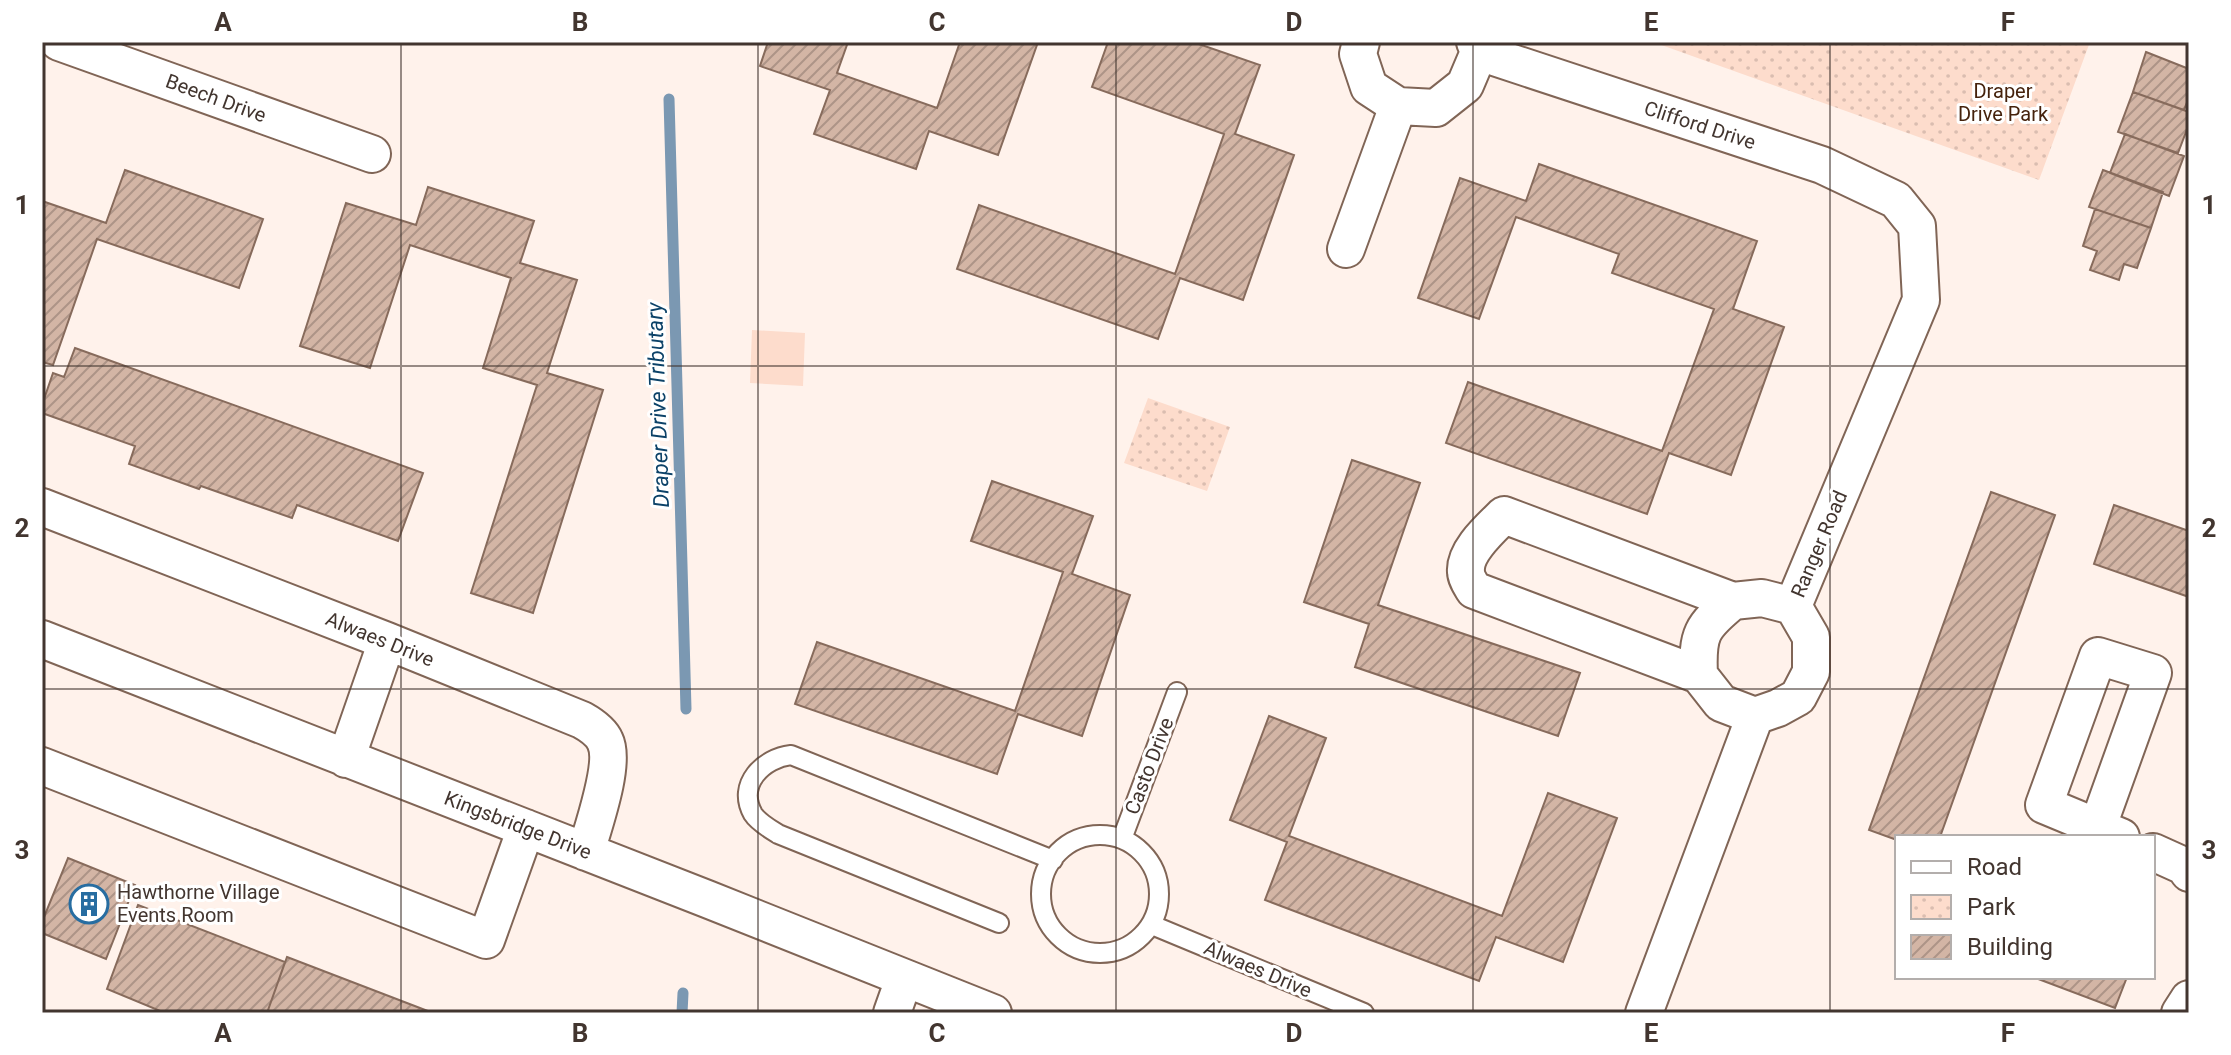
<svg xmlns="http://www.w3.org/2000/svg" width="2231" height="1055" font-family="Roboto,sans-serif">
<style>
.grass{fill:#fddccc}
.park{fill:url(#park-dots)}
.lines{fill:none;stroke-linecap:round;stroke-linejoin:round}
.stream{stroke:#7b98b2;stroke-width:11}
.building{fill:url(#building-hatch);stroke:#876b5c;stroke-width:2}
.service-casing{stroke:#806556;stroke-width:22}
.minor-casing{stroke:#806556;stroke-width:40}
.service{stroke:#fff;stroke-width:18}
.minor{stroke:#fff;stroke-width:36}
.grid{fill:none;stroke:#42352f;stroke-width:2;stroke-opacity:0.55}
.labels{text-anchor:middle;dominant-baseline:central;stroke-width:6;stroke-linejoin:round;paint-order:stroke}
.park-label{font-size:20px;fill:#45220c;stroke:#fff}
.street-label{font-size:20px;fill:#42352f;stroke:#fff}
.poi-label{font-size:20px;fill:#42352f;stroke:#fff;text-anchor:start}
.water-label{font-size:22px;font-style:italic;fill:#0c4268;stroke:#fff}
.neatline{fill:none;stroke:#42352f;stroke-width:3}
.grid-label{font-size:26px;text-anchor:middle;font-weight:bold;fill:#42352f}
</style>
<defs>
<pattern id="park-dots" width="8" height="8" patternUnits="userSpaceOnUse" patternTransform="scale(2)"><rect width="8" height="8" fill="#fddccc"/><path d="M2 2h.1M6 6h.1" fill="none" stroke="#dabdb0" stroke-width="1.8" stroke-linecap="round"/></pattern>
<pattern id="building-hatch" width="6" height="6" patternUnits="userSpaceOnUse" patternTransform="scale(2)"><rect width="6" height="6" fill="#d3b5a5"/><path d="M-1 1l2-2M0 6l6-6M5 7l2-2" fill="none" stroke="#ad9487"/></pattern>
</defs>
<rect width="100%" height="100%" fill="#fff2eb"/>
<!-- grass -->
<path class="grass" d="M752,330L805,333L803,386L750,383Z"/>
<!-- park -->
<path class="park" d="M1653,42H2090L2039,180Z
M1148,398L1230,427L1207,491L1124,463Z"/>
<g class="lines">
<!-- stream -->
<path class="stream" d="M669,99L686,709
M682,1013L683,993"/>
</g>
<!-- building -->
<path class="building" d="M768,42H848L837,73L937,108L960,42H1038L998,155L929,131L916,169L814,134L830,90L760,66Z
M1108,42H1193L1260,65L1235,134L1294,155L1243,300L1180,278L1158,339L957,269L979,205L1175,274L1224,134L1092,87Z
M2146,52L2189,69V97L2184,110L2133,92Z
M2133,92L2189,112V124L2178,153L2118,132Z
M2125,134L2184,156L2169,196L2110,173Z
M1539,164L1757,241L1733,309L1784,327L1731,475L1669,453L1647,514L1446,443L1468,382L1662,451L1714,309L1612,273L1619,254L1516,217L1479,319L1418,298L1460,178L1526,201Z
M125,170L263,219L239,288L97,239L53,365L42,362V201L106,223Z
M2103,170L2163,192L2151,228L2089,207Z
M428,187L534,221L520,263L577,280L547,373L603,390L533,613L471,593L537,385L483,368L511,278L410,245L370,368L300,346L346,203L416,225Z
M2095,209L2151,228L2137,268L2124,264L2119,280L2090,270L2097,251L2083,246Z
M75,348L423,473L398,541L297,505L292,518L201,486L199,489L129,464L135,446L42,413V405L53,373L64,377Z
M1352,460L1420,483L1378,605L1580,673L1558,736L1355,667L1369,624L1304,602Z
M992,481L1093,516L1072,574L1130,595L1082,736L1018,714L997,774L795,704L817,642L1015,711L1063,572L971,541Z
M1991,492L2055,515L1940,837H1897V840L1869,830Z
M2114,505L2189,531V597L2094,564Z
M1269,716L1326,738L1289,836L1502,916L1548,793L1617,818L1563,962L1496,937L1479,981L1265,900L1287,842L1230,820Z
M68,858L135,885L106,959L42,933V922Z
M138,905L285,962L267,1013H165L107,989Z
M287,957L433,1013H267Z
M2033,977H2127L2115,1008Z"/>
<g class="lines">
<defs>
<path id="service" d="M1041 894a59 59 0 1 1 118 0a59 59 0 1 1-118 0Z
M1122,839L1177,692
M999,923L778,834C770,829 758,822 753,814C736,784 764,758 791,755L1053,860
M1152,925L1364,1013"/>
<path id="minor" d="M59,42L372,154
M1361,42L1358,54L1369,87L1398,106L1436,108L1465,85L1479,52
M1475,42L1479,52L1822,165L1896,200L1917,226L1921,300L1793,606
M1346,249L1398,106
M42,507L387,641L582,720C591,725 601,732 605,741C616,763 593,827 586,852
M42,639L707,899L993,1013
M1699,675C1697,634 1701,627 1733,601
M1755,716L1721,703L1699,675L1474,590C1471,585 1466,578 1466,572C1464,551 1491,528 1504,515L1733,601L1762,598L1793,606
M1755,716L1778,708L1798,697L1811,672V637L1793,606
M346,759L387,641
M42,766L486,940L526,828
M2098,826L2153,673L2098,656L2044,805L2121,837
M2153,852L2184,866L2189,873
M892,1013L904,979
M1644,1013L1755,716
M2180,1013L2189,999"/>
</defs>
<!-- service casing -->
<use href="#service" class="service-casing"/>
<!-- minor casing -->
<use href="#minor" class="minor-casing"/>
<!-- service -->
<use href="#service" class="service"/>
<!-- minor -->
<use href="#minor" class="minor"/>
</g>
<!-- grid -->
<path class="grid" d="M401,42V1013M758,42V1013M1116,42V1013M1473,42V1013M1830,42V1013M42,366H2189M42,689H2189"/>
<!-- icons -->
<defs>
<symbol id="building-ring" viewBox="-11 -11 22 22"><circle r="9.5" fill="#fff" stroke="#276da1" stroke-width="1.5"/><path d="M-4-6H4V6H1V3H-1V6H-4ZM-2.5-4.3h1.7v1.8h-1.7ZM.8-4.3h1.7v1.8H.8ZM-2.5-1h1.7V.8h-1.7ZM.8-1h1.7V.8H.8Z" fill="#276da1"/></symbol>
</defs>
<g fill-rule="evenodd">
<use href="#building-ring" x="67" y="882" width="44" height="44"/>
</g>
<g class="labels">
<!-- park labels -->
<g class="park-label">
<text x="2003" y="91">Draper<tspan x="2003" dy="23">Drive Park</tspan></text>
</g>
<!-- street labels -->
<g class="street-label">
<text transform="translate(216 98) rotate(20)">Beech Drive</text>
<text transform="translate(1700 125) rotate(18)">Clifford Drive</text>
<text transform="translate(1819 544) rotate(-67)">Ranger Road</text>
<text transform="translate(380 639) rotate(22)">Alwaes Drive</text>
<text transform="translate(1149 766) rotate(-69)">Casto Drive</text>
<text transform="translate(518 825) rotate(21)">Kingsbridge Drive</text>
<text transform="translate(1258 969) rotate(23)">Alwaes Drive</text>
</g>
<!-- poi labels -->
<g class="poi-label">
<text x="117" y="892">Hawthorne Village<tspan x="117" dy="23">Events Room</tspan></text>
</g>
<!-- water labels -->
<g class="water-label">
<text transform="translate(658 405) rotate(-92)">Draper Drive Tributary</text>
</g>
</g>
<!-- border -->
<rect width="2231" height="1055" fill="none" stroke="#ffffff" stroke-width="88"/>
<!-- legend -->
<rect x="1895" y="835" width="260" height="144" fill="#ffffff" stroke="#b3aeac" stroke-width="2"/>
<rect x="1911" y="861" width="40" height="12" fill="#ffffff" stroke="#b3aeac" stroke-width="2"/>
<text x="1967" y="875" font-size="24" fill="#42352f">Road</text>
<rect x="1911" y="895" width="40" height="24" fill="url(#park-dots)" stroke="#b3aeac" stroke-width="2"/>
<text x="1967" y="915" font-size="24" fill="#42352f">Park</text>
<rect x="1911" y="935" width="40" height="24" fill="url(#building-hatch)" stroke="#b3aeac" stroke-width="2"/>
<text x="1967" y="955" font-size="24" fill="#42352f">Building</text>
<rect x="44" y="44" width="2143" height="967" class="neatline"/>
<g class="grid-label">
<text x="223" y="31">A</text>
<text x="580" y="31">B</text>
<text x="937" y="31">C</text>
<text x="1294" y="31">D</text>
<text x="1651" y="31">E</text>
<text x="2008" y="31">F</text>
<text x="22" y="214">1</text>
<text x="2209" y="214">1</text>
<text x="22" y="537">2</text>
<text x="2209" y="537">2</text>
<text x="22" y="859">3</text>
<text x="2209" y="859">3</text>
<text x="223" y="1042">A</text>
<text x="580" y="1042">B</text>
<text x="937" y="1042">C</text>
<text x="1294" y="1042">D</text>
<text x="1651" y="1042">E</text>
<text x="2008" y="1042">F</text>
</g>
</svg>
